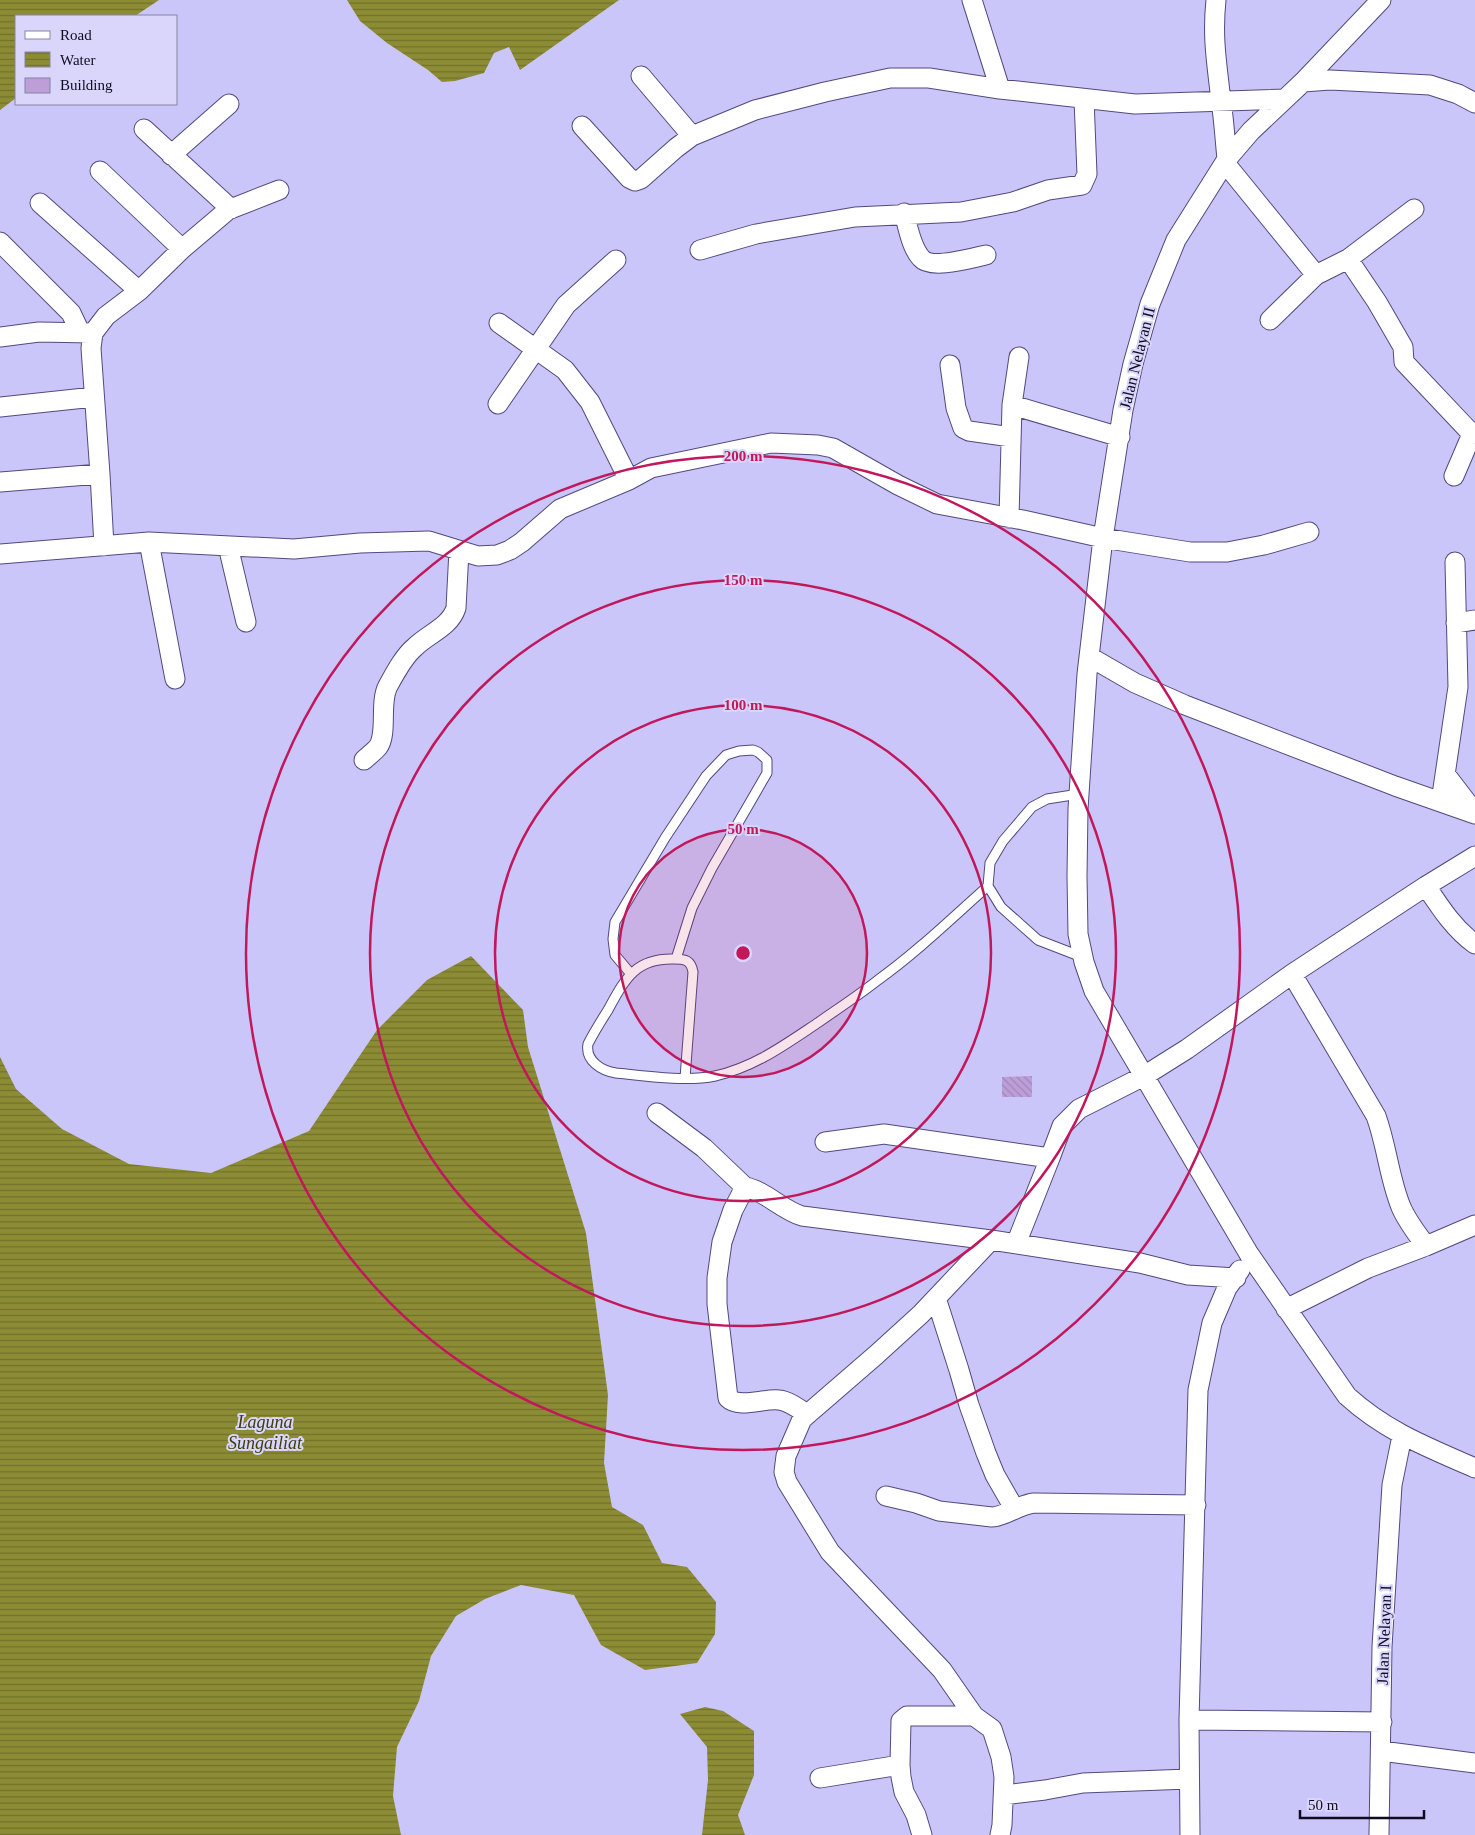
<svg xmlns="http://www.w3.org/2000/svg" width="1475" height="1835" font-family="'Times New Roman',serif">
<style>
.water{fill:url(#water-rules)}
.building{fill:url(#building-back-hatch)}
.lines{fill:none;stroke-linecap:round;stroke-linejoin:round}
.lane-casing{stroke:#51497f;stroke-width:11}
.street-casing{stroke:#51497f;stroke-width:21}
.lane{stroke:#fff;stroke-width:9}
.street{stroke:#fff;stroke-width:19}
.ring{fill:none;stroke:#c2185b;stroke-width:2.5}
.labels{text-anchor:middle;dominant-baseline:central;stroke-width:4;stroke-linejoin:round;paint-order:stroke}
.street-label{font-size:16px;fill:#0f0b20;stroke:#d9d5fb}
.water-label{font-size:18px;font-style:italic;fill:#3d3d0d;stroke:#d9d5fb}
.centre{fill:#c2185b;stroke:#d9d5fb;stroke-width:2.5}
.ring-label{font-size:15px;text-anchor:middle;font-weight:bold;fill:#c2185b;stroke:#d9d5fb;stroke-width:4;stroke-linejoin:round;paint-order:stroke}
</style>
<defs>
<pattern id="water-rules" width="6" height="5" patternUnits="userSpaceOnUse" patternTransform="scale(1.25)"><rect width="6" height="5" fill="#8c8c35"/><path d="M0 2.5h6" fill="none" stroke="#71712c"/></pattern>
<pattern id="building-back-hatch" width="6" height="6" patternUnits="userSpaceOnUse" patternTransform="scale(1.25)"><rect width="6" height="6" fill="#bd9ed7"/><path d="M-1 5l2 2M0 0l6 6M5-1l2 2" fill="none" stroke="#a187b8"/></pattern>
</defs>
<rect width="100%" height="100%" fill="#cbc6f9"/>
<!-- water -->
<path class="water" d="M0,0H159L135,16H16V98L0,110Z
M347,0H619L520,70L509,47L494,53L484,73L455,81L442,82L428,70L387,43L360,21Z
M471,956L523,1010L528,1047L586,1233L608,1395L604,1463L612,1507L643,1525L662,1563L687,1567L716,1602L715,1634L697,1663L645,1670L601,1645L574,1595L521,1585L485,1599L456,1616L431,1656L419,1701L397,1747L393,1796L401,1835H0V1057L16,1089L62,1129L129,1164L211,1173L309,1131L377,1030L427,980Z
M705,1707L723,1711L754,1731V1775L738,1815L745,1835H702L708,1780L707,1747L680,1714Z"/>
<!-- building -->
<path class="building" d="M1032,1076V1097H1002V1077Z"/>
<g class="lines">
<defs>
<path id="lane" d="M1079,794L1047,799L1032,807L1003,841L990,863L988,886L1001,907L1038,940L1082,957
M631,974L615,955L613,939L615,922L665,838L706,776L726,755L739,751L753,750L758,752L767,760V773L712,868L692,908L676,959
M685,1078L693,972C691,960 685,959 674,959C635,958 625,979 608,1010C601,1021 594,1032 588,1044C585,1061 602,1071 616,1073C645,1076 687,1082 715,1076C755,1067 786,1044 819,1022C839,1008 859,995 878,980C917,952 952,918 988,886"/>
<path id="street" d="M972,0L1000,89
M1216,0C1212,38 1217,64 1221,101C1224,120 1225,140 1227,159
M1381,0L1303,82L1251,131L1227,159L1176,240L1150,304L1133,364L1123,410L1103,538L1087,674L1078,809L1077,876L1078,934L1084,962L1094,991L1249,1254L1347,1396C1387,1432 1427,1447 1475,1468
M641,76L692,136
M1303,82L1330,80L1430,85L1458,94L1475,103
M582,126L629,178L635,181L641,179L676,148L692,136L755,110L825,92L890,78H929L1000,89L1135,104L1285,99
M144,129L231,209
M171,155L229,104
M1225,163L1316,275L1270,320
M100,171L182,249
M40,203L139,291
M904,213C908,227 911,247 921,258C931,270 971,258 986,255
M0,242L71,313L80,332
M700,250L756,234L855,217L961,212L1013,202L1048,190L1082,185L1087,174L1084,99
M1348,259L1414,209
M1316,275L1348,259L1377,302L1403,347L1404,362L1472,434L1475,432
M499,323L565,370L590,402L629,480
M0,337L39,332L91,333
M950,365L956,408L963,428L969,431L1011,437
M498,404L566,305L616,260
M1012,405L1120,437
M0,407L94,397
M1454,476L1472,434
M0,482L100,474
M1009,518L1012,405L1019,357
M149,542L175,679
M104,546L100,474L91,348L93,333L106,316L139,291L182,249L228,210L279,190
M228,546L246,622
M0,554L149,542L294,549L360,543L429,541L478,556L497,555L510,550L522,542L560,509L629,480L651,468L771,443L818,445L833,448L898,485L937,504L1023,520L1103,538L1190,552H1227L1264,545L1309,532
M1456,623L1475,620
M1090,657L1135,683L1185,705L1395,786L1475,814
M364,760C368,756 375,751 378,747C388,734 379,702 388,686C395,673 404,656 415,647C428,634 450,627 456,608L459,550
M1446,775L1475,813
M1441,802L1458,687L1455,562
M1426,886C1440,907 1454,929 1475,944
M1292,974L1376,1116C1387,1146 1389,1178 1401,1207C1407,1221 1417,1234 1426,1246
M657,1113L704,1148L745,1187
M825,1142L884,1134L1050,1158L1062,1126L1079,1109L1144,1076L1187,1049L1292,974L1426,886L1475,856
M991,1240L921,1314L876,1355L802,1419L786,1456L784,1472L787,1482L830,1552L942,1670L974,1716L992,1729L1001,1757L1004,1777L1002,1825L1000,1835
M1016,1244L1050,1158
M936,1298L959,1370L969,1405L986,1453L995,1475L1014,1508
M1286,1309L1368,1268L1426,1246L1475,1225
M807,1414C799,1409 789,1401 779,1400C764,1398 739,1409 728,1398L717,1304V1278L722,1242L733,1210L745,1187C764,1190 782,1210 802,1216L991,1240L1140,1263L1188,1275L1236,1278
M886,1496L916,1503L939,1511L992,1517C1004,1517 1018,1505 1034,1503L1196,1505
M1189,1720L1382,1722
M1381,1751L1475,1763
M820,1778L900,1765
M1004,1795L1045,1790L1083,1783L1189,1779
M922,1835L916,1815L904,1792L901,1777L900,1765L901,1721L907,1716H974
M1190,1835L1189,1720L1198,1390L1212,1323L1227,1288L1240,1270
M1379,1835L1382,1647L1392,1485L1402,1436"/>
</defs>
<!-- lane casing -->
<use href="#lane" class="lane-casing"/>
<!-- street casing -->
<use href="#street" class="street-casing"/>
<!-- lane -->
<use href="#lane" class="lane"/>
<!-- street -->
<use href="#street" class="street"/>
</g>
<!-- distance rings -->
<circle cx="743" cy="953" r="124" fill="#c2185b" fill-opacity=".12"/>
<g class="ring">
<circle cx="743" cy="953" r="124"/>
<circle cx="743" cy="953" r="248"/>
<circle cx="743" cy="953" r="373"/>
<circle cx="743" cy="953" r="497"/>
</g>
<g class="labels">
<!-- street labels -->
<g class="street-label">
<text transform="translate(1137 358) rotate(-76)">Jalan Nelayan II</text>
<text transform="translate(1384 1635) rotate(-88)">Jalan Nelayan I</text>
</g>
<!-- water labels -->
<g class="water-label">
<text x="265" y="1422">Laguna<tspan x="265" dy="21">Sungailiat</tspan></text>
</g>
</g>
<circle cx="743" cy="953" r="8" class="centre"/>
<g class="ring-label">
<text x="743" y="461">200 m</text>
<text x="743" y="585">150 m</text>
<text x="743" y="710">100 m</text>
<text x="743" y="834">50 m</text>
</g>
<!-- legend -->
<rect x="15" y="15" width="162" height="90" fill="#d9d5fb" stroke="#8884a3"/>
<rect x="25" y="31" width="25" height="8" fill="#ffffff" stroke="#8884a3"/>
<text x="60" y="40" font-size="15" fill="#0f0b20">Road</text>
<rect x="25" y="52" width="25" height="15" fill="url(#water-rules)" stroke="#8884a3"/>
<text x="60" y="65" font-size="15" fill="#0f0b20">Water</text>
<rect x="25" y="78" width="25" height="15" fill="#bd9ed7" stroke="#8884a3"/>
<text x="60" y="90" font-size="15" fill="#0f0b20">Building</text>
<!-- scale -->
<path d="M1300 1810v8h124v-8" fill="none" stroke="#0f0b20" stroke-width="2.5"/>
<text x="1308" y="1810" font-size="15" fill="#0f0b20" stroke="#d9d5fb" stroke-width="4" paint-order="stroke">50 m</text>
</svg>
